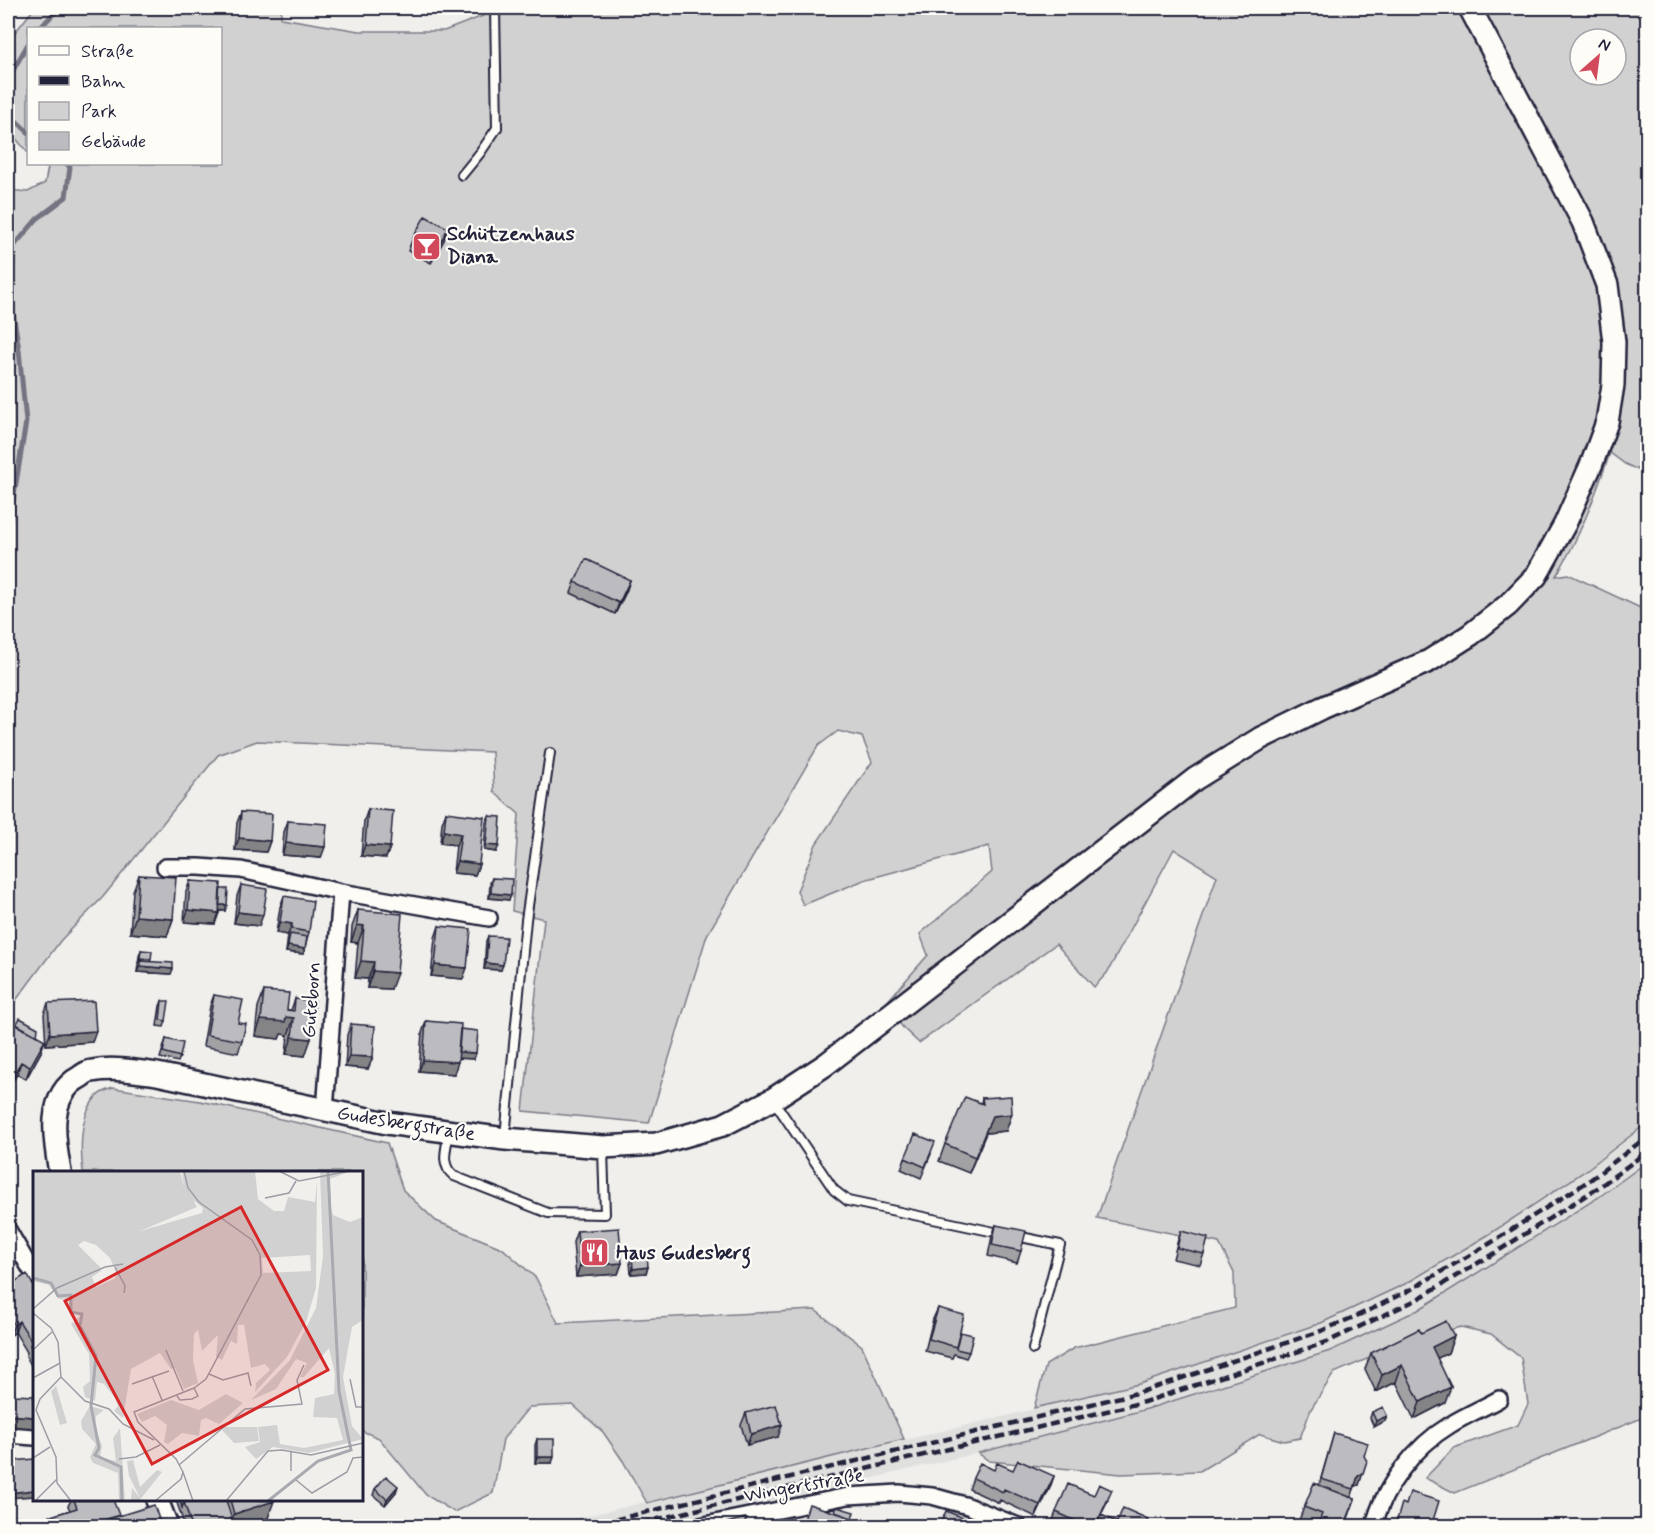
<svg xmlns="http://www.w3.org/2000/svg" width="1655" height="1534" font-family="Mynerve,sans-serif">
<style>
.built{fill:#e0e0df}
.green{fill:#d2d1d1;stroke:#7a7a86;stroke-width:1.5;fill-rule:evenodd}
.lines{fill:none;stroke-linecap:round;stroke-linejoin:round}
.stream{stroke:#737381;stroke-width:5}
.service-casing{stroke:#22223b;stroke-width:12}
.minor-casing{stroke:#22223b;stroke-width:20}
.secondary-casing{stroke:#22223b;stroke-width:26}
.service{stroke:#fdfcf7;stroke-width:8}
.minor{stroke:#fdfcf7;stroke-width:15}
.secondary{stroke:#fdfcf7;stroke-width:21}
.rail{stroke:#22223b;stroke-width:4.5;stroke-dasharray:9 4.5;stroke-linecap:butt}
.wall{fill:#a2a2a5;stroke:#22223b;stroke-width:1.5}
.shaded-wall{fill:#848486;stroke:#22223b;stroke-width:1.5}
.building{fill:#bcbcc0;stroke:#22223b;stroke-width:1.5}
.labels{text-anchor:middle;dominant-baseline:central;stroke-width:4.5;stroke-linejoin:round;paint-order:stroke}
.poi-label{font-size:20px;font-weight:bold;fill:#22223b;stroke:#fdfcf7;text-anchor:start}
.street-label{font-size:20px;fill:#22223b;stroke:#fdfcf7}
.inset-river{fill:none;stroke:#a9a9b0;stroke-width:3}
.inset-road{fill:none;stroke:#9e9da5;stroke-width:1.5}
.view{fill:#d62828;fill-opacity:0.15;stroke:#d62828;stroke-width:3}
.inset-edge{fill:none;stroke:#22223b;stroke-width:3}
</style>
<rect width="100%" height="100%" fill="#f0efec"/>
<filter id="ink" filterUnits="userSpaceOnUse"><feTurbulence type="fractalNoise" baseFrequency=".0167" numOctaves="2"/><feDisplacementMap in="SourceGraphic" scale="12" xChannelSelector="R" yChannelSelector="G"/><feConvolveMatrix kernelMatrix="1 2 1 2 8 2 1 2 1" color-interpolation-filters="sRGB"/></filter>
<g filter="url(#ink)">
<!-- built -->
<path class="built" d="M1647,1123V1162L1599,1197L1418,1310L1330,1351L1147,1409L978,1453L671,1526H545L1139,1384L1321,1323L1407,1283L1585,1171Z"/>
<!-- green -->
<path class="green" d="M31,8H281V18L359,31H444L483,16V8H1647V474L1625,464L1610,453C1595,496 1580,537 1556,576L1568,574L1647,611V1123L1585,1171L1488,1235L1407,1283L1321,1323L1139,1384L1034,1408L1046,1365L1074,1348L1235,1308L1234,1273L1219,1243L1097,1218L1217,876L1174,849L1107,973L1094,987L1056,944L919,1043L904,1029L885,1004L928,955L920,934L992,872L989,846L864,880L803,905L797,891L816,844L872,762L862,737L838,731L818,746L707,935L649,1123L523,1111L544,919L512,911L519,814L494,792L492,752L257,741L218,755L103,897L61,940L8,1011V190L28,192L45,183L48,167L43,164H220V28H28V153L8,129V41L32,11ZM1580,39H1616V75H1580Z
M113,1088L200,1101L387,1143L403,1190L436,1221L502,1248L536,1278L558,1323L815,1310L862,1346L904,1439L647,1503L623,1461L603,1432L573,1405L529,1407L503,1439L493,1493L454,1512L426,1495L379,1438L362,1431V1172H83C80,1148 79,1117 96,1097C100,1092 107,1090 113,1088Z
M1647,1162V1416L1455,1493L1425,1478L1454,1448L1518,1425L1528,1404L1521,1358L1491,1334L1461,1327L1421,1336L1334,1373L1311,1409L1300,1438L1284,1441L1260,1434L1200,1471L1121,1474L989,1461L978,1453L1147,1409L1330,1351L1418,1310L1599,1197Z"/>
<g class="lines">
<!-- stream -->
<path class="stream" d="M40,28L56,11L57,8
M8,79L28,44
M8,113L28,132
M8,532L26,422L19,350L10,294L14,246L37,219L66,197L70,167L67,164"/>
<defs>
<path id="service" d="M462,175L480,153L497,128L495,8
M774,1101L834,1190L848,1201L1004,1234
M449,1133C446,1149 440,1165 454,1176L548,1213L605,1214L603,1150
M505,1137L526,920L550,753
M1016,1236L1060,1245L1033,1349"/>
<path id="minor" d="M165,867H199L241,870L341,892L489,918
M325,1111L341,892
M8,1230L34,1275
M8,1435L34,1437
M700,1526L848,1496L899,1493L932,1496L968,1506L1018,1526
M1374,1526C1383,1487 1415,1446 1450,1425C1466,1415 1483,1408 1499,1399"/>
<path id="secondary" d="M60,1172C54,1140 46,1095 80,1077C84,1074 88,1071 92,1071C113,1067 136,1071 157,1074L387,1123L505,1139L603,1147L656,1144L723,1125L773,1099L825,1065L1195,779L1261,738L1322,708L1429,661L1470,635L1508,605L1536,576L1565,524L1592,463L1607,422L1613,385L1614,342L1607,285L1583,222L1470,8
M157,1500L167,1526"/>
</defs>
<!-- service casing -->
<use href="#service" class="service-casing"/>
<!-- minor casing -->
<use href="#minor" class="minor-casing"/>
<!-- secondary casing -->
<use href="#secondary" class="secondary-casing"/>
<!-- service -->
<use href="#service" class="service"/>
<!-- minor -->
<use href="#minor" class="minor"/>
<!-- secondary -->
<use href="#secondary" class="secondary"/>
<!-- rail -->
<path class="rail" d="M589,1526L1141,1392L1321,1331L1368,1311L1408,1291L1489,1244L1590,1180L1648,1136
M629,1526L1144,1402L1327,1342L1416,1300L1498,1251L1599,1187L1648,1151"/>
</g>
<!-- wall -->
<path class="wall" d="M448,228L444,240L431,263L408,251L412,240Z
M630,580L626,592L615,614L571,593L575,582Z
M368,809L390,847L386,858L361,856L364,821Z
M241,812L270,841L266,852L235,850L237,823Z
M446,812L479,864L475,875L453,873L456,845L440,843L442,823Z
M489,816L496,852L484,850L486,822Z
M288,821L321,858L282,855L284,832Z
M139,875L173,919L167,936L130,933L133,891Z
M492,878L511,895L509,900L489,898L490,883Z
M190,881L220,889L225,911H219L215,924L184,922L186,892Z
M241,885L259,926L234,923L237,896Z
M284,896L309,932L303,954L286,952L288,935L276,933L280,907Z
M358,910L391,989L367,988L368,979L355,978L358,943L351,942L352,927Z
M439,926L463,979L431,976L435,938Z
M488,936L501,970L484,969L486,941Z
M141,950L150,962L171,974L137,972L139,956Z
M264,991L287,1010H291L295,999L305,1056L286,1054L288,1035L281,1034L279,1039L255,1036L258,1007Z
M214,995L238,1023L242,1041L238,1053L203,1046L210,1006Z
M162,1001L166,1021L164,1027L157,1026L160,1006Z
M48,1003L96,1031L92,1042L46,1045L44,1014Z
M426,1021L460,1029L474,1059L458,1058L454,1074L419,1071L422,1033Z
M351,1024L368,1069L345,1067L347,1035Z
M37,1036L41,1052L26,1079L17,1074L11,1084L8,1081V1038Z
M166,1039L180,1057L178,1062L160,1058Z
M982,1098L1006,1131L986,1133L969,1173L939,1161L945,1144L981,1103Z
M931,1154L921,1178L901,1169L905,1158Z
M996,1225L1021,1251L1017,1263L988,1256L992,1236Z
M577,1231L622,1263L618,1274L576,1277L573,1242Z
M1181,1231L1204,1254L1200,1265L1173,1259L1177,1243Z
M632,1255L648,1267L646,1273L631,1274L630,1261Z
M8,1274L12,1282L34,1287V1371L26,1356L27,1352L15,1332L10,1336L8,1332Z
M938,1308L960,1332L969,1352L966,1358L954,1354L952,1358L925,1351L933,1319Z
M1421,1333L1454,1336L1448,1353L1437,1358L1445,1403L1414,1419L1396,1382L1376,1392L1365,1369L1371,1353Z
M1372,1412L1387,1416L1385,1421L1374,1427L1370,1418Z
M746,1413L778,1437L747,1445L741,1425Z
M1334,1433L1364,1456L1359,1485L1355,1486L1351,1498L1355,1499L1345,1527H1306L1298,1523L1304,1507L1319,1485Z
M537,1439L552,1463H535V1445Z
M994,1470H1013L1054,1476L1036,1517L1000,1500L999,1503L969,1489L973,1478Z
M375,1489L396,1492L385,1505L373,1495Z
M71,1500H74L119,1515L161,1525V1527H8V1516L29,1525L45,1523L48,1517L70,1510L68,1506Z
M176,1500H273L268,1518L241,1527H185Z
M1108,1501L1101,1515L1117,1522L1145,1527H1060L1052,1523L1056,1512Z"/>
<!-- shaded-wall -->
<path class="shaded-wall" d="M448,228L444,240L431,263L435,252Z
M630,580L626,592L615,614L619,603Z
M444,831L461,834L456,845L440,843Z
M239,838L270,841L266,852L235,850Z
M286,843L325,847L321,858L282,855Z
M365,845L390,847L386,858L361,856Z
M486,845L499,846L496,852L484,850Z
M457,861L479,864L475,875L453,873Z
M491,893L511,895L509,900L489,898Z
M218,905H227L225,911L215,910Z
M188,910L219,913L215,924L184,922Z
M238,912L263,915L259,926L234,923Z
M136,916L173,919L167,936L130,933Z
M280,922L292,924L288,935L276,933Z
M357,925L364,926L358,943L351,942Z
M288,946L305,949L303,954L286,952Z
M140,958L151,959L149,965L140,961L138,963Z
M361,961L374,962L368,979L355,978Z
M486,963L503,965L501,970L484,969Z
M435,965L467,968L463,979L431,976Z
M140,966L173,969L171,974L137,972Z
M373,971L397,973L391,989L367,988Z
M286,1017L294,1018L288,1035L281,1034L279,1039L255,1036L261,1020Z
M96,1031L92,1042L46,1045L50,1034Z
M292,1037L311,1039L305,1056L286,1054Z
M45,1040L41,1052L26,1079L30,1067Z
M457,1052L476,1053L474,1059L455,1058Z
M349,1056L373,1057L368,1069L345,1067Z
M423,1060L458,1062L454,1074L419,1071Z
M21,1062L17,1074L11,1084L15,1072Z
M1012,1114L1006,1131L986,1133L969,1173L992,1116Z
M13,1251L9,1262L8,1263V1255Z
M622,1263L618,1274L576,1277L580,1266Z
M648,1267L646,1273L631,1274L633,1269Z
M19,1321L15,1332L10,1336L14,1325Z
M1454,1336L1448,1353L1426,1364L1432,1347Z
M1402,1365L1396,1382L1376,1392L1382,1375Z
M1451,1387L1445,1403L1414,1419L1420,1402Z
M8,1415L34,1417V1428L8,1426Z
M1387,1416L1385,1421L1374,1427L1376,1421Z
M782,1425L778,1437L747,1445L751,1434Z
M537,1457H554L552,1463H535Z
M1363,1473L1359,1485L1354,1487L1358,1476Z
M1054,1476L1050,1488L1036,1517L1040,1505Z
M398,1486L396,1492L385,1505L387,1499Z
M34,1490V1496L8,1498V1493Z
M274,1501L268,1518L241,1527H210L232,1520L234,1514Z"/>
<!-- building -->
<path class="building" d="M425,216L448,228L435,252L412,240Z
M586,559L630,580L619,603L575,582Z
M368,809L393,811L390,847L365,845Z
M241,812L272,814L270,841L239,838Z
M446,812L484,817L479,864L457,861L461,834L444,831Z
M489,816L501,817L499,846L486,845Z
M288,821L327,824L325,847L286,843Z
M139,875L176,877L173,919L136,916Z
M492,878L512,879L511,895L491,893Z
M190,881L221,883L219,913L188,910Z
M241,885L267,889L263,915L238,912Z
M220,889H228L227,905H219Z
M284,896L313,901L309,932L292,929V924L280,922Z
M358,910L402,914L397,973L373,971L374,962L361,961L364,926L357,925Z
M439,926L471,929L467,968L435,965Z
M290,934L307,937L305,949L288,946Z
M488,936L506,937L503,965L486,963Z
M141,950L152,951L151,959L140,958Z
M140,961L173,963V969L140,966Z
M264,991L289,993L287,1010L294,1011L295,999L315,1001L311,1039L292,1037L294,1018L286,1017L285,1022L261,1020Z
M214,995L243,1000L238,1023L246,1024L242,1041L207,1035Z
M94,1001L96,1031L50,1034L48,1003Z
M162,1001H169L166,1021L160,1020Z
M20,1018L38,1028L37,1036L16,1025Z
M426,1021L461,1024L458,1062L423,1060Z
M16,1024L45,1040L30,1067L21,1062L15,1072L8,1068V1038Z
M351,1024L375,1026L373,1057L349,1056Z
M460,1029L478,1031L476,1053L458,1052Z
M166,1039L183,1043L180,1057L163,1052Z
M1011,1096L1012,1114L992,1116L975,1157L945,1144L965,1097L983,1104L982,1098Z
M915,1134L935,1142L925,1167L905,1158Z
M996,1225L1026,1231L1021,1251L992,1245Z
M619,1228L622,1263L580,1266L577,1231Z
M1181,1231L1208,1238L1204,1254L1177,1248Z
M8,1242L13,1251L8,1255Z
M647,1254L648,1267L633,1269L632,1255Z
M8,1274L12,1282L8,1285Z
M27,1274L34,1287V1353L30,1345L33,1343L19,1321L14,1325L8,1314L13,1310L10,1305L8,1306V1286Z
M938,1308L964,1315L956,1347L929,1339Z
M1446,1321L1454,1336L1432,1347L1451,1387L1420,1402L1402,1365L1382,1375L1371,1353L1419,1329L1421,1333Z
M960,1332L973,1335L969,1352L956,1349Z
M8,1386L14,1387V1395L34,1396V1417L8,1415Z
M776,1405L782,1425L751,1434L746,1413Z
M1383,1407L1387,1416L1376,1421L1372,1412Z
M1334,1433L1368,1443L1364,1456L1367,1461L1363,1473L1358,1476L1354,1489L1321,1479Z
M537,1439H554V1457H537Z
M34,1459V1490L8,1493V1466H13V1461Z
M1018,1460L1054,1476L1040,1505L1004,1489L1003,1492L973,1478L980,1463L994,1470L997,1463L1013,1470Z
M386,1476L398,1486L387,1499L375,1489Z
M1314,1483L1355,1499L1344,1527H1317L1322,1514L1304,1507Z
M1068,1484L1094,1495L1099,1484L1112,1490L1095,1527H1089L1056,1512Z
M1410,1492L1439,1501L1431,1527H1395L1402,1503L1406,1505Z
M74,1500H113L119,1515L83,1527H54L53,1522L49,1523L48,1517L77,1508Z
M180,1500H193L184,1502L182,1508Z
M193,1500H226L232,1520L210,1527H192L184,1502Z
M230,1500H273L274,1501L234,1514Z
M809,1504L852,1518L849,1527L802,1526Z
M154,1505L161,1525L156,1527H83Z
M837,1507L854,1512L852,1518L835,1512Z
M1123,1508L1148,1519L1145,1527H1115Z
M946,1511L979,1524L978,1527H939Z
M1101,1515L1117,1522L1115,1527H1096Z
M8,1516L26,1517L29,1525L53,1522L54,1527H10Z
M745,1518L747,1527H712Z"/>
</g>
<!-- icons -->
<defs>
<symbol id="bar-square" viewBox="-11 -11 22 22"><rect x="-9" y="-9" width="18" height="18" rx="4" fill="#d1495b" stroke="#fdfcf7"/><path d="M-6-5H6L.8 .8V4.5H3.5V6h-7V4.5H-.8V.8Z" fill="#fff"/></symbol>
<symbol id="restaurant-square" viewBox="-11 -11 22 22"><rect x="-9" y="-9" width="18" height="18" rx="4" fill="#d1495b" stroke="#fdfcf7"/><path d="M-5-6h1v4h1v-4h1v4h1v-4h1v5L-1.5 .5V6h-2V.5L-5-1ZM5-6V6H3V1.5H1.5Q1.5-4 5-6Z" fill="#fff"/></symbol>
</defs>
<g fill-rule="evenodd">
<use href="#bar-square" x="410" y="230" width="33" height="33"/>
<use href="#restaurant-square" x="578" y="1236" width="33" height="33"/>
</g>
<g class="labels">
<!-- poi labels -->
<g class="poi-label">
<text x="447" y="234">Schützenhaus<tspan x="447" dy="23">Diana</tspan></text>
<text x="616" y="1253">Haus Gudesberg</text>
</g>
<!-- street labels -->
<g class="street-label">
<text transform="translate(312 1000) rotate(-86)">Guteborn</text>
<text transform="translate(406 1124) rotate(9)">Gudesbergstraße</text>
<text transform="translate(804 1486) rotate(-10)">Wingertstraße</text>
</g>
</g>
<!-- overview -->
<g transform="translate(33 1171)">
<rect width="330" height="330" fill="#f0efec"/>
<path d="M0,0H147L151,16L149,0H222L225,28L241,40H251L255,26L282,31L284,10L283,117L273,151L254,186L222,221L223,212L237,199L232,193L218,197L211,154H205L204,173L198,170L189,189L183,186L185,164L169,180L165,159L161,163L160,189L165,212L151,218L142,197L138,198L127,182L98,198L90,247L81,240L85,235L82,227L71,213L64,211L62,230L52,226L50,216L57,210L56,183L38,153L47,145L36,140V129L26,128L16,114L0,110ZM160,29L170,37L169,42L107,60L164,36ZM51,70L63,74L77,87L84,104L81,108L63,116L59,106L68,100L67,96L45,74ZM277,84L278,100L230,102L229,87ZM287,0H318L297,8L298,37L300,44L317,51L330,46V149L319,156L310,206L319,255L330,268L276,282L240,276L223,288L212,276L227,271L225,256L244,254L247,273L271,277L310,269L304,247L280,246L282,227L301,223L302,203L296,177L271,206H267L274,192L263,188L243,218L218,229L257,189L283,137L290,85ZM23,215L34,252L27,254L18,220ZM193,223L210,232L186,253L173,247L168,249L166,265L149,262L135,273L131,271L134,254L122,245L109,251L104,243L138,229L166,239ZM57,235L71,239L63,245L62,255L69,275L67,286L83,290L80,267L87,257L92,330H86L85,302L60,292L57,286L63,273L49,258L48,250ZM192,256H224L226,270L201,272L189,259ZM100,289L107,316L124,299L129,301L106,330H98L99,317L107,327L96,305L94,290Z" fill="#d2d1d1" fill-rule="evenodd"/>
<path class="inset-river" d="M0,107L18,112L25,125L38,124V141L49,143L47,155L63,185L58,235L66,277L62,284L88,296L89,330M235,330L285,290L318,279L306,220L295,0"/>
<path class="inset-road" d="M246,0L266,10L316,0M232,27L256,22L263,10M82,96L92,115L91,122M0,138L24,117L72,96L90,93M0,142L18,157L25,171L28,206L7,228L3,239L23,286L24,312L38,330M0,179L19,161M133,179L150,220M176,203L190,209L215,202L218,215M119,205L129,229M28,206L52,230L76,238L90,253L121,269M0,207L27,192M317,208L323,236H330M99,213L136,200M144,225L147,229L159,228L165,225L161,217M0,287L17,276M86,288L103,286L127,274M146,294L212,238L269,233L264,209L271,194M258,300V281M150,301L160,330M263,309L279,322L314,301L320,287L330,286M2,330L24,308M122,330L148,308L150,301L143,288L105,251L101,241L161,217L173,208L228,104L227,84L219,69L166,31L155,17L151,0M193,330L235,280L249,279L278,284L330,272"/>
<path class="view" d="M208,36L295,199L119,293L32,130Z"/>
<rect width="330" height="330" class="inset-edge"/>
</g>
<!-- margin -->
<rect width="1655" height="1534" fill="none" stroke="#fdfcf7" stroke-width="30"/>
<rect x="15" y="15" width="1625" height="1504" fill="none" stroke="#22223b" stroke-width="2" filter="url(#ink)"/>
<!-- legend -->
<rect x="27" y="27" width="195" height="138" fill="#fdfcf7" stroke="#a5a5ac" stroke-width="1.5"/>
<rect x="39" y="46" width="30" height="9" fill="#fdfcf7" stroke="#a5a5ac" stroke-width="1.5"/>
<text x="81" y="57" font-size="18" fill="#22223b">Straße</text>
<rect x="39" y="76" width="30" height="9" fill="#22223b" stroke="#a5a5ac" stroke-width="1.5"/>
<text x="81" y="87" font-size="18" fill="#22223b">Bahn</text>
<rect x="39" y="102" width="30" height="18" fill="#d2d1d1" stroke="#a5a5ac" stroke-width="1.5"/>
<text x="81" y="117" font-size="18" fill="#22223b">Park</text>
<rect x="39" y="132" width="30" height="18" fill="#bcbcc0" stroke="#a5a5ac" stroke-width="1.5"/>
<text x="81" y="147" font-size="18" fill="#22223b">Gebäude</text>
<!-- north arrow -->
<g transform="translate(1598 57) rotate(28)"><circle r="28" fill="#fdfcf7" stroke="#a5a5ac" stroke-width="1.5"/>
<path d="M0-4.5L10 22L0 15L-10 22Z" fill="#d1495b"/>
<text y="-9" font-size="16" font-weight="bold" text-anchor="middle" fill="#22223b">N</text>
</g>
</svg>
